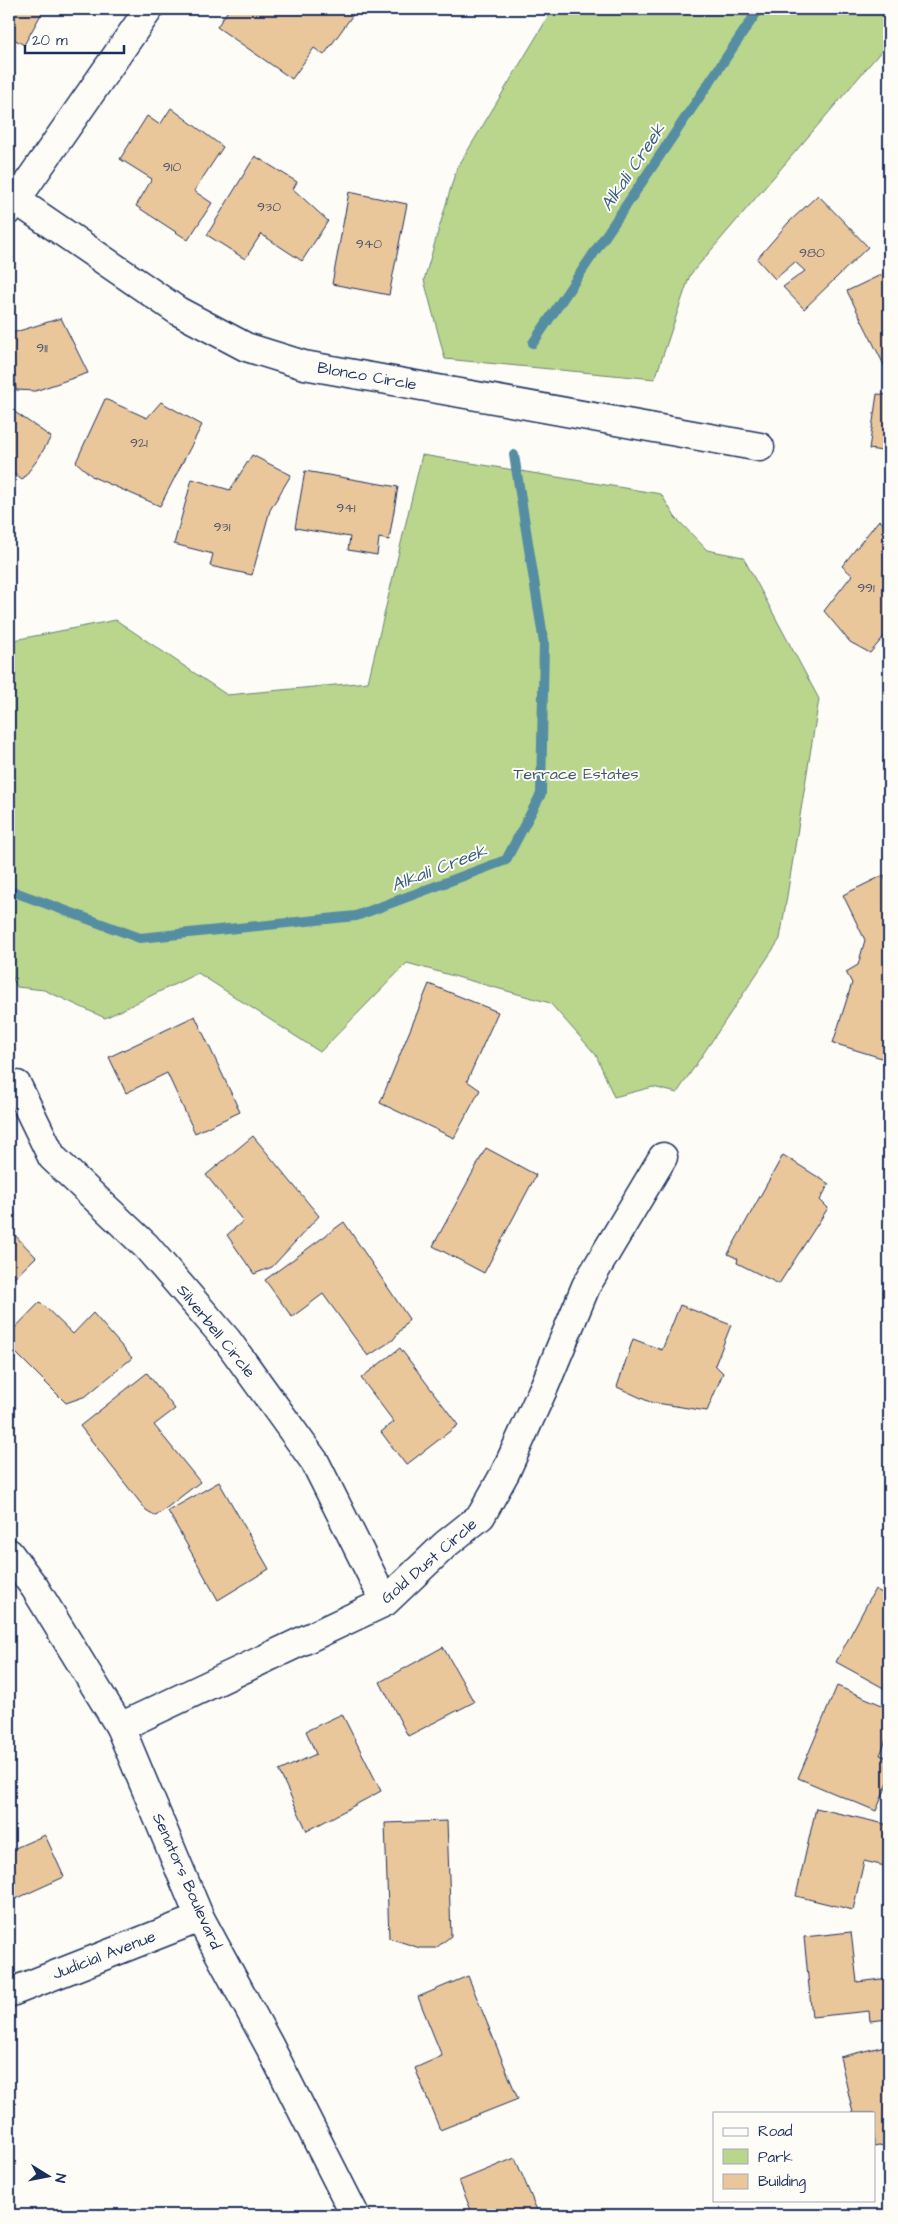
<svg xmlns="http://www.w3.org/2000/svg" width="898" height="2224" font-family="'Architects Daughter',sans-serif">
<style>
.green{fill:#bad58c;stroke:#6a8275}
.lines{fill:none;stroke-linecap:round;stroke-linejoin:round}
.stream{stroke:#548da3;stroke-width:10}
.building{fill:#eac79b;stroke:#1b2f5e}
.street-casing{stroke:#1b2f5e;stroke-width:31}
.secondary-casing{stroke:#1b2f5e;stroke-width:31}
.street{stroke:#fdfcf7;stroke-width:28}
.secondary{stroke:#fdfcf7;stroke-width:28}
.labels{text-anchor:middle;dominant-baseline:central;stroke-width:4;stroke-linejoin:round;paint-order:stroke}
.number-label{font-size:14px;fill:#4f556d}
.street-label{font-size:16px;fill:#1b2f5e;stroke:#fdfcf7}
.park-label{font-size:16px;fill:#43586a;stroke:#fdfcf7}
.water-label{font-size:18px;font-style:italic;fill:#385e80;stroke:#fdfcf7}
</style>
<rect width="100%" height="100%" fill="#fdfcf7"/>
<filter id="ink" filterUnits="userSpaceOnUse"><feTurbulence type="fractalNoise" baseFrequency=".02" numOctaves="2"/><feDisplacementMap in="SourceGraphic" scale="10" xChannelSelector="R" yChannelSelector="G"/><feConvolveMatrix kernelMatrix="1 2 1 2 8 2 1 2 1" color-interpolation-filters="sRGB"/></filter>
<g filter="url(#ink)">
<!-- green -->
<path class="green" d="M553,9H889V42L690,275L655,379L445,359L424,280L456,170Z
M422,455L661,494L675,517L707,550L743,557L819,699L780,939L677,1093L653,1087L614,1097L596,1055L550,1003L407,963L320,1052L198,973L105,1018L44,990L17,987L9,970V641L116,620L227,695L368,682Z"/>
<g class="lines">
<!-- stream -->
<path class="stream" d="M533,343L759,9
M9,890L140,938L356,916L506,860L541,794L544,643L514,455"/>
</g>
<!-- building -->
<path class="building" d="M9,9H44L24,45L9,36Z
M229,9H357L324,55L314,48L292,79L217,27Z
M171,108L223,147L194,191L212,203L188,240L136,206L152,179L120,159L147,116L160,125Z
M255,156L297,182L293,189L328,221L302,261L261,234L245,259L207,235Z
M349,192L407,204L389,295L332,284Z
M818,195L868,247L804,309L783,287L805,271L795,262L775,279L757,259L788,223Z
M889,271V375L847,291Z
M61,318L88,373L35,391L16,390L15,378L9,363V334Z
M877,394L889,395V452L869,449Z
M105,399L147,418L161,402L202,425L160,506L93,477L76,462Z
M9,408L51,437L38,459L22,480L9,470Z
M252,455L291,475L270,510L252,575L210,566L213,554L174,544L192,479L230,490Z
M305,471L398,487L389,540L379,538L377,555L348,550L350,537L295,528Z
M879,520L889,529V634L887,633L870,653L850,642L824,611L852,575L842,566Z
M884,875L889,887V1045L885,1059L833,1043L852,983L846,972L858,965L865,940L843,895Z
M429,984L498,1012L467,1081L480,1090L454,1138L380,1103Z
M195,1016L240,1112L195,1133L167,1073L126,1093L109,1057Z
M253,1136L319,1216L272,1267L254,1274L227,1235L243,1221L206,1175Z
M486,1148L536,1175L484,1273L433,1246Z
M783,1155L829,1184L820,1200L828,1208L779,1284L737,1263L738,1259L728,1254Z
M344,1222L409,1319L393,1340L368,1356L323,1294L292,1317L265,1280Z
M9,1229L36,1257L9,1283Z
M40,1302L73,1334L93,1313L132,1358L86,1396L66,1403L9,1346V1334Z
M680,1305L731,1325L715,1365L723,1373L707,1411L650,1402L617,1387L633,1339L662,1350Z
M400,1348L458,1425L406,1465L381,1432L394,1422L361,1378Z
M147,1373L175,1409L154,1425L200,1482L156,1516L146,1510L80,1426Z
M219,1482L269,1569L218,1600L168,1511Z
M875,1589L889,1597V1691L836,1662Z
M443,1647L474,1702L408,1736L380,1682Z
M837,1686L889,1708V1733L880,1755L889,1758V1780L876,1811L798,1778Z
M342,1714L381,1791L307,1831L279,1771L316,1754L306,1731Z
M816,1808L889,1825V1867L864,1861L853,1910L796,1896Z
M447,1821L451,1936L436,1948H420L389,1938L385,1823Z
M45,1835L64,1877L9,1902V1841L13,1849Z
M851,1932L857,1982L889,1978V2019L870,2021L869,2011L812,2017L804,1937Z
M468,1976L518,2099L440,2130L415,2068L442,2056L418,1997Z
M889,2045V2144L874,2147V2113H853L840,2057Z
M515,2158L539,2215H473L459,2181Z"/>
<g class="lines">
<defs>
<path id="street" d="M16,200L178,311L246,347L304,365L760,447
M9,210L149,9
M17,1085L52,1157L146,1246L227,1340L315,1462L385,1602
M120,1727L385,1602L446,1544L481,1516L505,1473L545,1385L586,1286L663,1157
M9,1993L200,1918"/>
<path id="secondary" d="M9,1553L35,1588L120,1727L200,1918L270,2047L355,2215"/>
</defs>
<!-- street casing -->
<use href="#street" class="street-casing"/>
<!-- secondary casing -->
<use href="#secondary" class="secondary-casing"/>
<!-- street -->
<use href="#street" class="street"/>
<!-- secondary -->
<use href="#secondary" class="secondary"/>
</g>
</g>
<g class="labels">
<!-- number labels -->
<g class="number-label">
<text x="172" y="167">910</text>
<text x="269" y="207">930</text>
<text x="369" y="244">940</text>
<text x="812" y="253">980</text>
<text x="42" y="348">911</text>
<text x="139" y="443">921</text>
<text x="346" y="508">941</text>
<text x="222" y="527">931</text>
<text x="866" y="588">991</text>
</g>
<!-- street labels -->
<g class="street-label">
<text transform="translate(367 376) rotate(10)">Blonco Circle</text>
<text transform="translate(216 1331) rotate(51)">Silverbell Circle</text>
<text transform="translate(429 1561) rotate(-41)">Gold Dust Circle</text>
<text transform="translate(187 1881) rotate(66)">Senators Boulevard</text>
<text transform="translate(104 1955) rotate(-21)">Judicial Avenue</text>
</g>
<!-- park labels -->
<g class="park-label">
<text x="576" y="774">Terrace Estates</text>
</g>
<!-- water labels -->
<g class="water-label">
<text transform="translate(633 167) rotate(-56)">Alkali Creek</text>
<text transform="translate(439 868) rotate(-21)">Alkali Creek</text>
</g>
</g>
<!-- margin -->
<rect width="898" height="2224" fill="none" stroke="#fdfcf7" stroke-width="30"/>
<rect x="15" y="15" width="868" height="2194" fill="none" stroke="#1b2f5e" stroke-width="2" filter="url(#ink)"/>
<!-- legend -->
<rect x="713" y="2112" width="162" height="90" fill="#fdfcf7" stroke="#a3aaba"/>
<rect x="723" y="2128" width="25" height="8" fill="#fdfcf7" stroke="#a3aaba"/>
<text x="758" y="2136" font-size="15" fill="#1b2f5e">Road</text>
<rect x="723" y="2149" width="25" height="15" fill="#bad58c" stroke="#a3aaba"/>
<text x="758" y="2162" font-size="15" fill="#1b2f5e">Park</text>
<rect x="723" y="2174" width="25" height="15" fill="#eac79b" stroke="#a3aaba"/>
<text x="758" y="2186" font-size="15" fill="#1b2f5e">Building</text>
<!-- north arrow -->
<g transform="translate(48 2176) rotate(100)" stroke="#fdfcf7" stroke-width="4" paint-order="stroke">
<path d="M0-4L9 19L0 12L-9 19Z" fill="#1b2f5e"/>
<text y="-8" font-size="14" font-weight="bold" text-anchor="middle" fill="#1b2f5e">N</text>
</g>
<!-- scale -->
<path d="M25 45v8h99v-8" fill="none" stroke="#1b2f5e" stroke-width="2.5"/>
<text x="32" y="45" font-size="15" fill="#1b2f5e" stroke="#fdfcf7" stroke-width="4" paint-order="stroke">20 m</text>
</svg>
